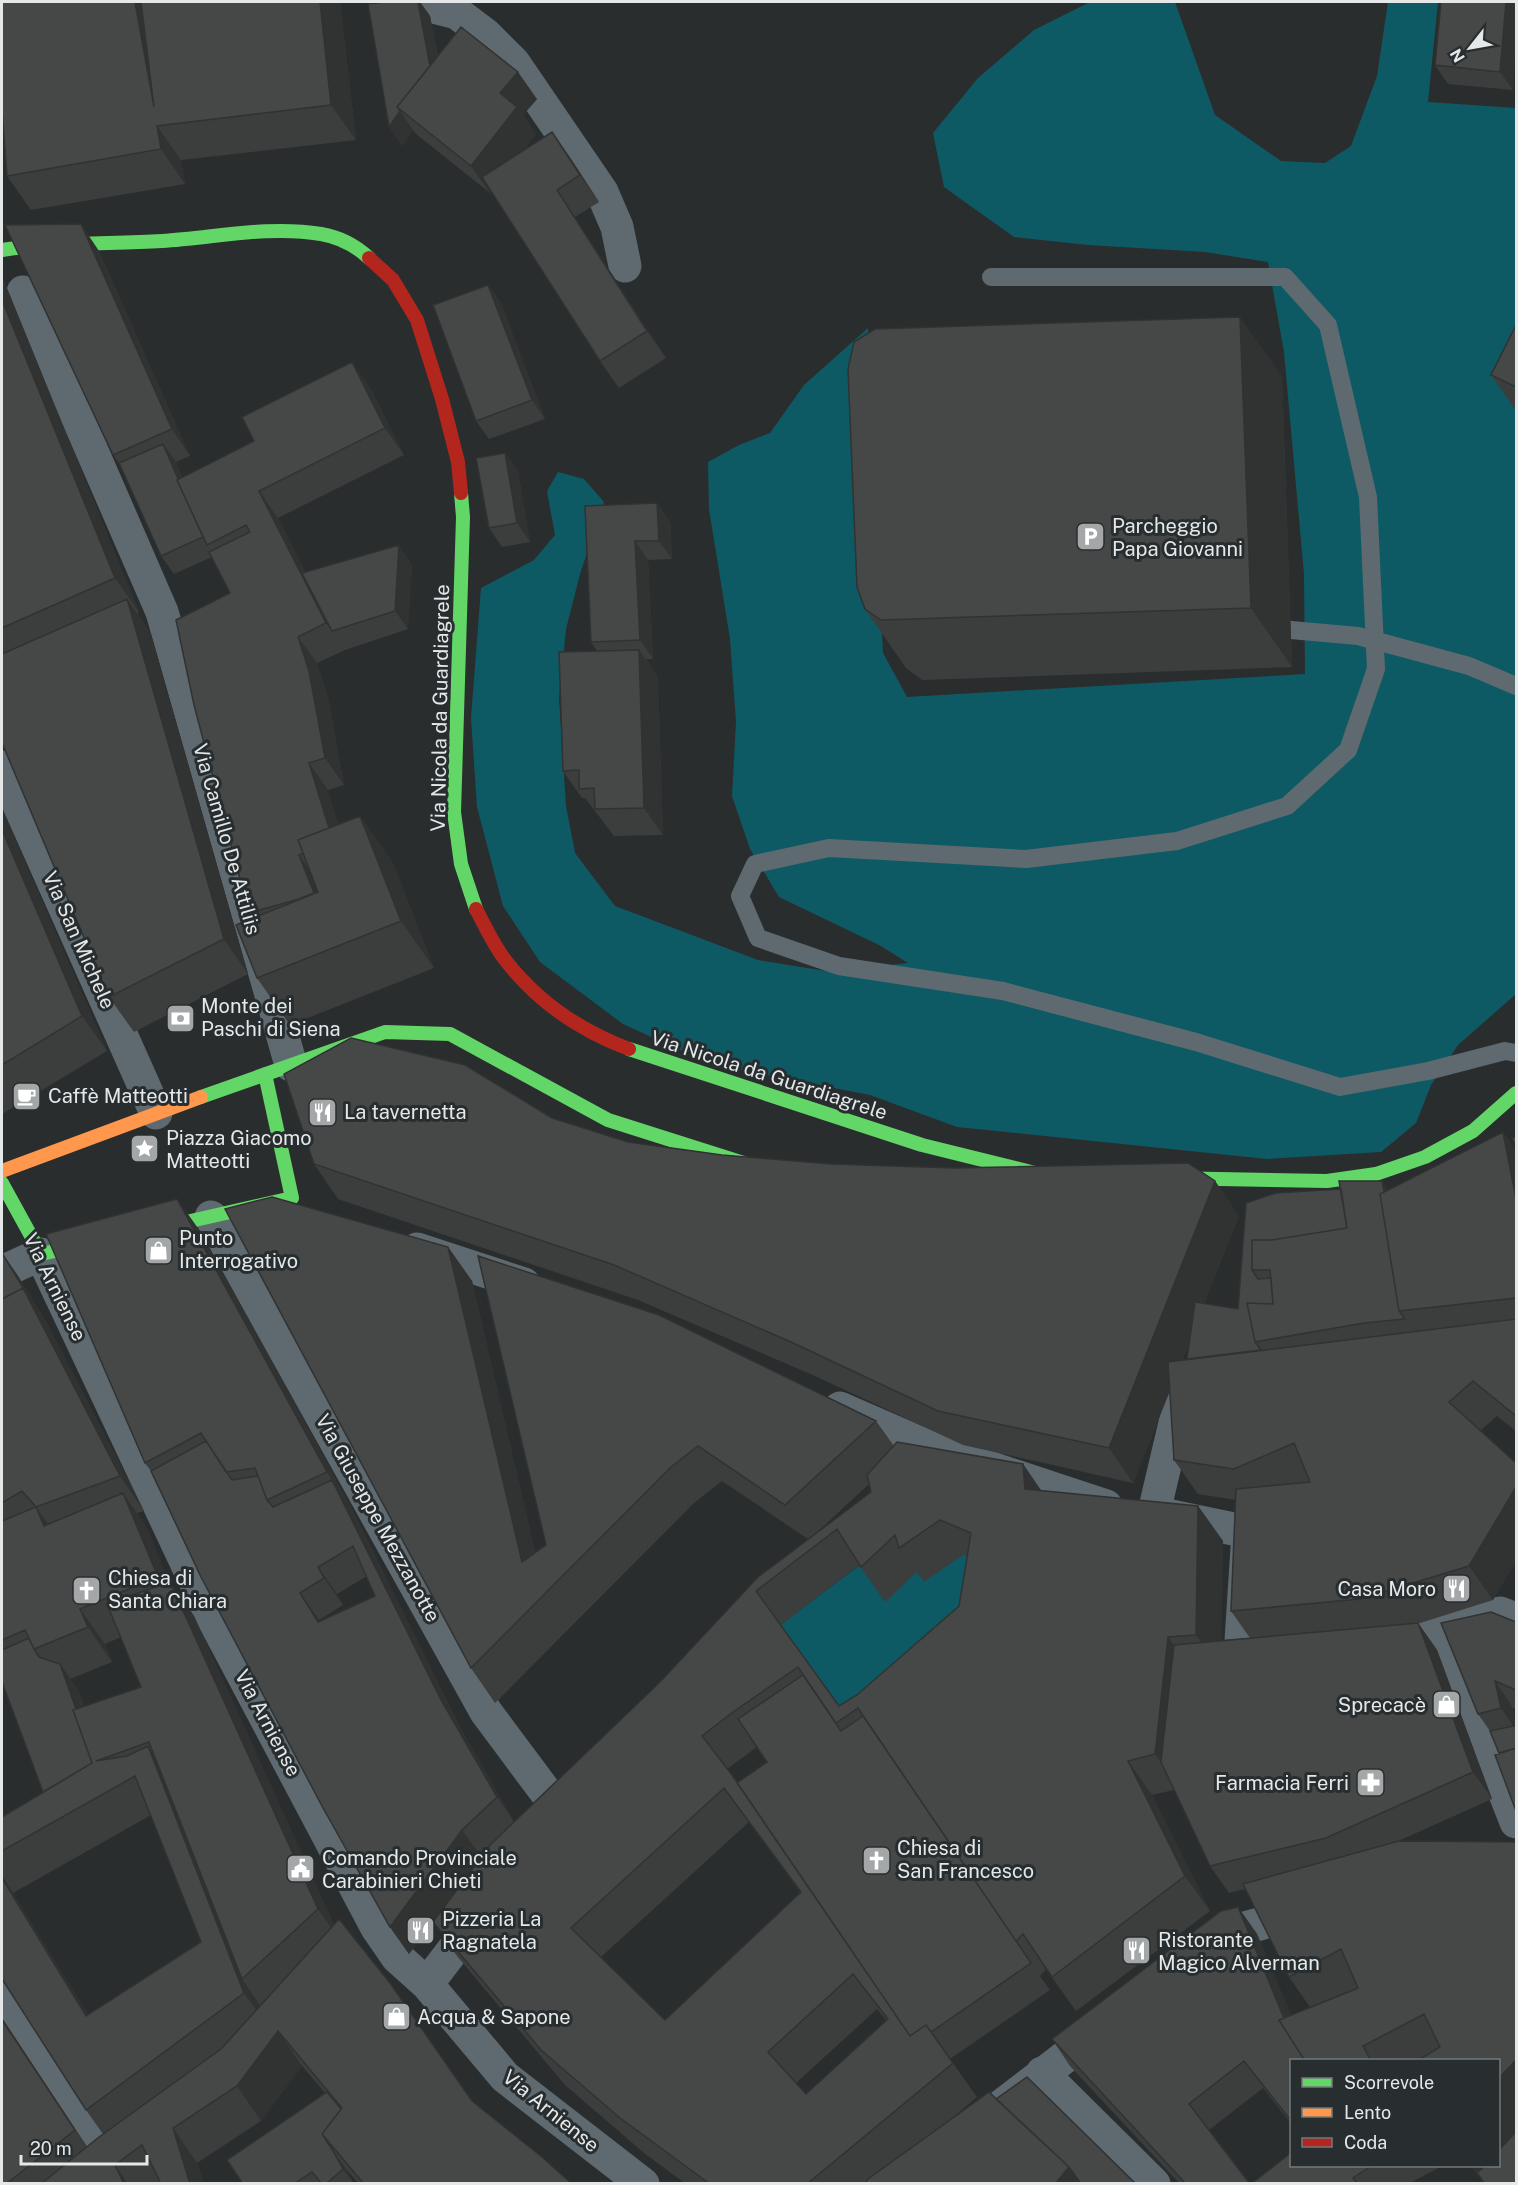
<svg xmlns="http://www.w3.org/2000/svg" width="1518" height="2185" font-family="'Public Sans',sans-serif">
<style>
.green{fill:#0e5a64}
.lines{fill:none;stroke-linecap:round;stroke-linejoin:round}
.lane{stroke:#5e6a70;stroke-width:18}
.street{stroke:#5e6a70;stroke-width:33}
.fast{stroke:#63d668;stroke-width:14}
.slow{stroke:#ff974d;stroke-width:14}
.jam{stroke:#b3261e;stroke-width:14}
.lane-bridge{stroke:#5e6a70;stroke-width:18}
.wall{fill:#3c3e3e;fill-rule:evenodd}
.shaded-wall{fill:#313232}
.building{fill:#464848;stroke:#313232;stroke-width:1.5;fill-rule:evenodd}
.labels{text-anchor:middle;dominant-baseline:central;stroke-width:6;stroke-linejoin:round;paint-order:stroke}
.poi-label{font-size:20px;fill:#e4e8e9;stroke:#282e30;text-anchor:start}
.street-label{font-size:20px;fill:#e4e8e9;stroke:#282e30}
</style>
<rect width="100%" height="100%" fill="#2a2d2e"/>
<!-- green -->
<path class="green" d="M1090,2H1175L1215,115L1281,161L1325,163L1351,146L1377,76L1388,2H1438L1428,102L1516,108V994L1458,1045L1431,1085L1416,1123L1381,1152L1267,1159L957,1127L870,1095L711,1064L623,1024L540,962L503,906L477,807L471,718L481,588L534,560L555,535L547,491L558,472L584,479L604,502L580,574L566,629L559,698L566,806L575,853L615,906L758,960L832,972L908,963L881,946L779,897L750,849L732,796L736,722L730,639L709,509L708,462L739,445L770,433L804,385L868,328L883,653L907,697L1305,674L1304,574L1284,352L1268,262L1205,252L1088,245L1014,237L944,187L933,133L978,78L1034,30Z
M964,1554L995,1567L863,1740L780,1625L861,1564L919,1570Z"/>
<g class="lines">
<!-- lane -->
<path class="lane" d="M991,277H1285L1328,325L1368,497L1376,669L1348,750L1287,806L1177,841L1026,859L829,848L755,864L740,896L758,938L839,966L1003,991L1196,1042L1340,1087L1428,1071L1505,1051L1516,1053"/>
<!-- street -->
<path class="street" d="M414,2L457,13L486,35L514,63L602,192L617,227L625,266
M23,292L162,612L291,1065
M2,767L156,1113
M211,1217L486,1712L559,1810
M417,1249L524,1284
M2,1272L41,1254L208,1609L377,1928L397,1957L427,1984L505,2077L643,2184
M840,1408L934,1449L1106,1506
M1154,1512L1183,1389
M1166,1515L1248,1532L1240,1656L1268,1654
M1441,1630L1516,1822
M1382,1644L1500,1613L1516,1619
M1213,1948L1238,1930L1306,1911
M427,1984L479,1916
M2,1993L116,2168L95,2184
M1042,2073L1154,2184
M997,2109L1099,2031"/>
<!-- fast -->
<path class="fast" d="M2,250C55,242 108,244 162,241C214,238 268,225 321,234C339,237 356,246 369,258
M461,493L463,517L454,812L461,864L476,909
M629,1049L922,1145L1043,1175
M201,1097L385,1032L450,1034L608,1120L756,1167
M1165,1178L1327,1181L1376,1174L1425,1157L1473,1131L1516,1093
M2,1183L41,1254L97,1242
M151,1230L292,1198L265,1074"/>
<!-- slow -->
<path class="slow" d="M2,1171L201,1097"/>
<!-- jam -->
<path class="jam" d="M369,258L393,280L417,320L442,399L458,462L461,493
M476,909C485,926 494,946 506,961C538,1002 581,1031 629,1049"/>
<!-- lane-bridge -->
<path class="lane-bridge" d="M1269,628L1358,636L1469,666L1516,686"/>
</g>
<!-- wall -->
<path class="wall" d="M340,2L356,140L181,160L185,184L31,210L7,176Z
M385,2H420L430,16L438,56L537,99L523,115L536,134L524,150L552,132L571,159L599,202L575,217L666,358L619,388L600,361L491,191L490,193L416,134L413,130L402,146L389,127Z
M1516,2L1513,90L1448,84L1435,65Z
M99,251L190,456L176,462L182,477L371,389L404,455L278,518L305,572L412,564L408,629L345,650L317,663L328,698L344,785L328,790L338,824L360,816L393,863L434,968L290,1025L257,978L253,918L249,913L230,593L212,557L174,574L161,556L119,463L113,455Z
M2,276L139,612L137,613L151,634L248,974L134,1032L109,997L2,743Z
M488,285L501,303L545,419L489,439L476,421Z
M1516,325V411L1491,375Z
M1282,376L1292,667L922,680L906,668L865,609Z
M505,453L518,471L530,542L502,547L489,528Z
M657,503L670,522L672,559L648,560L653,659H646L658,677L663,835L614,836L585,798H582L563,771L597,651L591,642L585,506Z
M2,809L107,1051L2,1114Z
M351,1038L465,1065L552,1118L628,1142L722,1155L831,1164L954,1168L1188,1163L1215,1181L1239,1216L1204,1304L1238,1309L1246,1203L1276,1193L1341,1189L1339,1181H1382L1388,1190L1503,1132L1516,1151V1431L1497,1416L1481,1430L1516,1463V1561L1493,1600L1417,1624L1418,1623L1437,1650L1492,1799L1396,1842H1516V2184H1484L1471,2166H1498V2061H1292V2125L1263,2088L1209,2130L1250,2184H1180L1070,2066L1052,2039L1221,1911L1238,1907L1257,1934L1291,2015L1310,2007L1289,1977L1245,1889L1229,1893L1210,1866L1174,1790L1152,1795L1210,1911L1076,2011L1046,1969L1040,1976L1050,1990L950,2059L977,2097L943,2126L989,2092L996,2099L1027,2077L1136,2184H686L644,2153L565,2085L457,1956L433,1922L409,1954L390,1927L323,1808L201,1577L151,1471L145,1463L46,1234L177,1199L202,1234L351,1507L460,1727L514,1822L660,1682L758,1577L808,1539L722,1481L695,1502L495,1703L471,1668L225,1209L272,1197L448,1247L472,1281L535,1552L546,1545L478,1256L659,1315L876,1421L894,1446L897,1442L1023,1464L1041,1491L1198,1506L1223,1541L1221,1640L1250,1638L1231,1611L1236,1500L1198,1494L1174,1460L1170,1391L1133,1483L963,1445L815,1376L638,1300L338,1199L314,1164L284,1074ZM1190,1341L1188,1360H1182ZM869,1484L871,1492L813,1536ZM964,1554L967,1556L959,1606L857,1695L839,1706L781,1625L859,1565L885,1602L917,1572L924,1582ZM367,1576L375,1596L319,1621V1620L343,1605L337,1594ZM757,1747L767,1762L737,1783L727,1769ZM749,1822L800,1892L665,2020L601,1957ZM483,1855L447,1903L481,1857ZM877,2009L886,2020L806,2094L796,2083Z
M1516,1136V1145L1512,1139Z
M2,1253L18,1276L47,1323L144,1511L137,1513L147,1528L169,1582L194,1616L334,1925L473,2101L572,2184H359L346,2169L354,2184H243L326,2094L302,2066L261,2121L197,2163L204,2184H2V2018L87,2147L103,2134L86,2110L2,1979V1817L43,1792L2,1684V1685ZM121,1637L141,1687L84,1706L79,1691L70,1679L112,1662L105,1644ZM151,1815L201,1942L88,2015L13,1893Z
M1516,1622V1709L1513,1708L1516,1721V1811L1499,1753L1490,1731L1478,1714Z
M1292,2166H1442L1408,2184H1251Z"/>
<!-- shaded-wall -->
<path class="shaded-wall" d="M135,2H153L154,107Z
M320,2H340L356,140L331,105Z
M418,2H420L430,16L444,89L418,124Z
M1506,2H1516V44L1513,90L1500,72Z
M518,72L537,99L523,115L536,134L490,193L471,166L500,93Z
M400,111L413,130L402,146L389,127Z
M157,126L181,160L185,184L161,149Z
M552,132L571,159L599,202L580,175Z
M557,190L575,217L666,358L647,331Z
M81,224L99,251L190,456L172,429Z
M2,276L139,612L115,578L2,300Z
M488,285L501,303L545,419L532,400Z
M1240,317L1282,376L1292,667L1251,608Z
M352,362L371,389L404,455L385,428Z
M163,444L176,462L212,543L204,536Z
M505,453L518,471L530,542L517,523Z
M259,491L278,518L335,630L332,631L326,623Z
M657,503L670,522L672,559L659,541Z
M635,541L648,560L653,659L640,640Z
M399,545L412,564L408,629L395,611Z
M127,599L151,634L248,974L224,939Z
M298,637L317,663L328,698L344,785L325,758Z
M639,650L658,677L663,835L644,808Z
M309,763L328,790L351,866L332,839Z
M2,809L107,1051L82,1016L2,830Z
M360,816L393,863L434,968L401,921Z
M299,855L318,882L334,922L315,895Z
M1503,1132L1516,1151V1199Z
M1215,1181L1239,1216L1133,1483L1109,1448Z
M1382,1181L1401,1208L1403,1311Z
M177,1199L202,1234L351,1507L460,1727L516,1824L497,1797L441,1700L332,1480L327,1472Z
M448,1247L472,1281L545,1594L522,1562Z
M2,1253L18,1276L47,1323L144,1511L120,1476Z
M1023,1464L1047,1499L1025,1489Z
M1516,1487V1561L1493,1600L1469,1566Z
M123,1493L147,1528L182,1612L158,1577Z
M1198,1506L1223,1541L1221,1669L1196,1635Z
M36,1507L60,1541L44,1526Z
M318,1567L337,1594L343,1605L324,1578Z
M170,1582L194,1616L342,1943L318,1909Z
M300,1593L319,1620L337,1649L318,1622Z
M80,1609L105,1644L112,1662L88,1627Z
M1418,1623L1437,1650L1492,1799L1473,1772Z
M1168,1637L1193,1672L1180,1789L1155,1754Z
M60,1664L79,1691L103,1759L96,1761L98,1770Z
M1495,1681L1513,1708L1516,1721V1730L1501,1708Z
M148,1746L172,1781L242,1979L258,2002L268,2027L244,1993Z
M1128,1761L1152,1795L1210,1911L1185,1876Z
M462,1830L481,1857L409,1954L390,1927Z
M2,1876L13,1893L110,2051L86,2016L2,1878Z
M1238,1907L1257,1934L1310,2061L1294,2040Z
M2,2018L99,2165L75,2130L2,2020Z
M278,2031L302,2066L261,2121L237,2086Z
M1516,2060V2142L1498,2161V2079Z
M173,2128L197,2163L204,2184H190Z
M333,2151L346,2169L354,2184L343,2169Z
M115,2165L128,2184H124Z
M1471,2166H1494L1477,2173L1481,2180Z
M1069,2167L1081,2184H1055Z"/>
<!-- building -->
<path class="building" d="M2,2H135L154,107L141,2H320L331,105L157,126L161,149L7,176L2,111Z
M385,2H418L430,66L397,107L400,111L389,127L368,4Z
M1441,2H1506L1500,72L1435,65Z
M461,27L518,72L500,93L517,107L471,166L397,107Z
M552,132L580,175L557,190L647,331L600,361L482,177Z
M81,224L172,429L113,455L5,225Z
M488,285L532,400L476,421L433,305Z
M2,300L115,578L2,628Z
M1240,317L1251,608L881,620L865,609L857,587L848,369L854,342L875,329Z
M1516,325V387L1491,375Z
M352,362L385,428L259,491L326,623L298,637L309,671L325,758L309,763L329,828L298,840L303,853L299,855L314,893L299,899L249,913L194,705L176,620L230,593L209,552L250,532L246,525L207,545L177,480L254,441L242,417Z
M163,444L178,479L177,480L203,537L161,556L119,463Z
M505,453L517,523L489,528L476,458Z
M657,503L659,541H635L640,640L591,642L585,506Z
M399,545L395,611L332,631L302,573Z
M127,599L224,939L109,997L2,743V654Z
M639,650L644,808L595,809L594,788L579,789V770L563,771L559,652Z
M360,816L401,921L257,978L236,925L318,892L298,840Z
M2,830L82,1016L2,1065Z
M351,1038L465,1065L552,1118L628,1142L722,1155L831,1164L954,1168L1188,1163L1215,1181L1109,1448L938,1411L791,1342L614,1265L314,1164L284,1074Z
M1503,1132L1516,1199V1298L1399,1311L1380,1194Z
M1339,1181H1382L1384,1192L1380,1194L1399,1311L1405,1319L1364,1323L1255,1342L1247,1303L1273,1304L1270,1270H1252V1240H1272L1347,1228Z
M1341,1189L1347,1228L1272,1240H1252V1270L1258,1279L1271,1278L1273,1304L1247,1303L1255,1342L1261,1350L1187,1359L1195,1302L1238,1309L1246,1203L1276,1193Z
M272,1197L448,1247L522,1562L546,1545L478,1256L659,1315L876,1421L785,1505L698,1446L671,1467L471,1668L225,1209Z
M177,1199L327,1472L267,1500L255,1468L226,1472L201,1433L145,1463L46,1234Z
M2,1253L28,1296L23,1288L2,1299Z
M23,1288L120,1476L36,1507L44,1526L123,1493L158,1577L80,1609L88,1627L34,1649L25,1630L2,1640V1521L36,1507L22,1491L2,1503V1299Z
M1516,1319V1416L1473,1381L1449,1402L1516,1463V1487L1469,1566L1360,1599L1231,1611L1236,1489L1310,1482L1294,1443L1234,1469L1174,1460L1168,1362Z
M206,1441L232,1480L258,1476L267,1500L273,1507L332,1480L441,1700L497,1797L462,1830L390,1927L323,1808L201,1577L151,1471ZM353,1546L375,1596L318,1622L300,1593L324,1578L318,1567Z
M897,1442L1023,1464L1025,1489L1198,1506L1196,1635L1168,1637L1155,1754L1128,1761L1185,1876L1052,1977L1023,1934L1016,1941L858,1708L836,1723L798,1667L733,1712L702,1736L732,1775L910,2036L926,2025L953,2063L807,2184H710L620,2118L541,2050L433,1922L491,1844L660,1682L758,1577L871,1492L867,1475ZM940,1520L971,1533L959,1606L857,1695L839,1706L756,1591L837,1529L861,1567L895,1535L899,1548ZM724,1788L801,1892L665,2020L571,1928ZM853,1974L888,2019L806,2094L768,2052Z
M170,1582L318,1909L242,1979L149,1742L96,1761L127,1756L148,1746L244,1993L86,2110L2,1979V1878L86,2016L201,1942L135,1776L2,1851V1817L92,1763L73,1710L141,1687L107,1604Z
M1491,1612L1516,1622V1690L1495,1681L1501,1708L1478,1714L1441,1623Z
M1418,1623L1473,1772L1326,1838L1210,1866L1161,1762L1174,1645Z
M29,1638L34,1649L39,1657L60,1664L76,1709L73,1710L92,1763L43,1792L2,1682V1650Z
M803,1675L841,1731L863,1716L1031,1963L931,2032L926,2025L910,2036L737,1783L767,1762L738,1719Z
M1513,1726H1516V1748L1499,1753L1490,1731Z
M1516,1748V1811L1495,1755Z
M1399,1841L1516,1842V2060L1498,2079V2061H1417L1440,2047L1424,2014L1363,2046L1371,2061H1305L1279,2020L1358,1988L1341,1949L1289,1977L1243,1884Z
M1238,1907L1284,2018L1279,2020L1305,2061H1292V2122L1244,2061L1189,2104L1250,2184H1186L1052,2039L1221,1911Z
M339,1919L390,1983L472,2101L542,2157L572,2184H364L322,2134L342,2108L278,2031L237,2086L173,2128L190,2184H161L142,2145L115,2165L124,2184H41L99,2137L221,2049Z
M2,2020L75,2130L6,2184H2Z
M1027,2077L1136,2184H1082L1079,2181L1069,2167L996,2099Z
M327,2092L341,2109L322,2134L333,2151L343,2169L326,2184H322L312,2172L294,2184H243L227,2160Z
M989,2092L1069,2167L1055,2184H864L868,2179Z
M1516,2132V2184H1485L1477,2173L1485,2166H1498V2151Z
M1292,2152V2166H1371L1353,2178L1357,2183L1356,2184H1251Z"/>
<!-- icons -->
<defs>
<symbol id="parking-square" viewBox="-11 -11 22 22"><rect x="-9" y="-9" width="18" height="18" rx="4" fill="#a3a7a8" stroke="#282e30"/><path d="M-3.5-5.5H1a3.5 3.5 0 0 1 0 7H-1V5.5H-3.5ZM-1-3.4V-.6H.8a1.4 1.4 0 0 0 0-2.8Z" fill="#fff"/></symbol>
<symbol id="bank-square" viewBox="-11 -11 22 22"><rect x="-9" y="-9" width="18" height="18" rx="4" fill="#a3a7a8" stroke="#282e30"/><path d="M-6-4H6V4H-6ZM0-2.3a2.3 2.3 0 1 0 0 4.6a2.3 2.3 0 1 0 0-4.6Z" fill="#fff"/></symbol>
<symbol id="cafe-square" viewBox="-11 -11 22 22"><rect x="-9" y="-9" width="18" height="18" rx="4" fill="#a3a7a8" stroke="#282e30"/><path d="M-5.5-4.5H6V0H3Q3 3.5 0 3.5H-2.5Q-5.5 3.5-5.5 0ZM3-3.2v2h1.7v-2ZM-6 4.5H4V6H-6Z" fill="#fff"/></symbol>
<symbol id="restaurant-square" viewBox="-11 -11 22 22"><rect x="-9" y="-9" width="18" height="18" rx="4" fill="#a3a7a8" stroke="#282e30"/><path d="M-5-6h1v4h1v-4h1v4h1v-4h1v5L-1.5 .5V6h-2V.5L-5-1ZM5-6V6H3V1.5H1.5Q1.5-4 5-6Z" fill="#fff"/></symbol>
<symbol id="sight-square" viewBox="-11 -11 22 22"><rect x="-9" y="-9" width="18" height="18" rx="4" fill="#a3a7a8" stroke="#282e30"/><path d="M0-6L1.8-2.2L6-1.7L2.9 1.2L3.7 5.4L0 3.3L-3.7 5.4L-2.9 1.2L-6-1.7L-1.8-2.2Z" fill="#fff"/></symbol>
<symbol id="shop-square" viewBox="-11 -11 22 22"><rect x="-9" y="-9" width="18" height="18" rx="4" fill="#a3a7a8" stroke="#282e30"/><path d="M-5-2.5h2.3a2.7 3.5 0 0 1 5.4 0H5L5.5 6h-11ZM-1.5-2.5h3a1.5 2.3 0 0 0-3 0Z" fill="#fff"/></symbol>
<symbol id="church-square" viewBox="-11 -11 22 22"><rect x="-9" y="-9" width="18" height="18" rx="4" fill="#a3a7a8" stroke="#282e30"/><path d="M-1.2-6h2.4v3.5h3.3v2.4h-3.3V6h-2.4V-.1h-3.3v-2.4h3.3Z" fill="#fff"/></symbol>
<symbol id="pharmacy-square" viewBox="-11 -11 22 22"><rect x="-9" y="-9" width="18" height="18" rx="4" fill="#a3a7a8" stroke="#282e30"/><path d="M-2-6h4v4h4v4h-4v4h-4v-4h-4v-4h4Z" fill="#fff"/></symbol>
<symbol id="civic-square" viewBox="-11 -11 22 22"><rect x="-9" y="-9" width="18" height="18" rx="4" fill="#a3a7a8" stroke="#282e30"/><path d="M-.6-6.5H3V-4.5H.6V-3L4-1V1h2V6H-6V1h2V-1L-.6-3ZM-1.2 2.5V6h2.4V2.5Z" fill="#fff"/></symbol>
</defs>
<g fill-rule="evenodd">
<use href="#parking-square" x="1074" y="520" width="33" height="33"/>
<use href="#bank-square" x="164" y="1002" width="33" height="33"/>
<use href="#cafe-square" x="10" y="1080" width="33" height="33"/>
<use href="#restaurant-square" x="306" y="1096" width="33" height="33"/>
<use href="#sight-square" x="128" y="1132" width="33" height="33"/>
<use href="#shop-square" x="142" y="1234" width="33" height="33"/>
<use href="#restaurant-square" x="1440" y="1572" width="33" height="33"/>
<use href="#church-square" x="70" y="1574" width="33" height="33"/>
<use href="#shop-square" x="1430" y="1688" width="33" height="33"/>
<use href="#pharmacy-square" x="1354" y="1766" width="33" height="33"/>
<use href="#church-square" x="860" y="1844" width="33" height="33"/>
<use href="#civic-square" x="284" y="1852" width="33" height="33"/>
<use href="#restaurant-square" x="404" y="1914" width="33" height="33"/>
<use href="#restaurant-square" x="1120" y="1934" width="33" height="33"/>
<use href="#shop-square" x="380" y="2000" width="33" height="33"/>
</g>
<g class="labels">
<!-- poi labels -->
<g class="poi-label">
<text x="1112" y="526">Parcheggio<tspan x="1112" dy="23">Papa Giovanni</tspan></text>
<text x="201" y="1006">Monte dei<tspan x="201" dy="23">Paschi di Siena</tspan></text>
<text x="48" y="1096">Caffè Matteotti</text>
<text x="344" y="1112">La tavernetta</text>
<text x="166" y="1138">Piazza Giacomo<tspan x="166" dy="23">Matteotti</tspan></text>
<text x="179" y="1238">Punto<tspan x="179" dy="23">Interrogativo</tspan></text>
<text x="108" y="1578">Chiesa di<tspan x="108" dy="23">Santa Chiara</tspan></text>
<text x="1436" y="1589" text-anchor="end">Casa Moro</text>
<text x="1426" y="1705" text-anchor="end">Sprecacè</text>
<text x="1349" y="1783" text-anchor="end">Farmacia Ferri</text>
<text x="897" y="1848">Chiesa di<tspan x="897" dy="23">San Francesco</tspan></text>
<text x="322" y="1858">Comando Provinciale<tspan x="322" dy="23">Carabinieri Chieti</tspan></text>
<text x="442" y="1919">Pizzeria La<tspan x="442" dy="23">Ragnatela</tspan></text>
<text x="1158" y="1940">Ristorante<tspan x="1158" dy="23">Magico Alverman</tspan></text>
<text x="417" y="2017">Acqua &amp; Sapone</text>
</g>
<!-- street labels -->
<g class="street-label">
<text transform="translate(440 708) rotate(-89)">Via Nicola da Guardiagrele</text>
<text transform="translate(227 839) rotate(74)">Via Camillo De Attiliis</text>
<text transform="translate(79 940) rotate(66)">Via San Michele</text>
<text transform="translate(769 1075) rotate(18)">Via Nicola da Guardiagrele</text>
<text transform="translate(55 1287) rotate(64)">Via Arniense</text>
<text transform="translate(378 1518) rotate(61)">Via Giuseppe Mezzanotte</text>
<text transform="translate(268 1723) rotate(62)">Via Arniense</text>
<text transform="translate(551 2111) rotate(39)">Via Arniense</text>
</g>
</g>
<!-- border -->
<rect width="1518" height="2185" fill="none" stroke="#e4e8e9" stroke-width="6"/>
<!-- legend -->
<rect x="1290" y="2059" width="210" height="108" fill="#282e30" stroke="#73787a" stroke-width="1.5"/>
<rect x="1302" y="2078" width="30" height="9" fill="#63d668" stroke="#73787a" stroke-width="1.5"/>
<text x="1344" y="2089" font-size="18" fill="#e4e8e9">Scorrevole</text>
<rect x="1302" y="2108" width="30" height="9" fill="#ff974d" stroke="#73787a" stroke-width="1.5"/>
<text x="1344" y="2119" font-size="18" fill="#e4e8e9">Lento</text>
<rect x="1302" y="2138" width="30" height="9" fill="#b3261e" stroke="#73787a" stroke-width="1.5"/>
<text x="1344" y="2149" font-size="18" fill="#e4e8e9">Coda</text>
<!-- north arrow -->
<g transform="translate(1470 48) rotate(239)" stroke="#282e30" stroke-width="4.5" paint-order="stroke">
<path d="M0-4.5L10 22L0 15L-10 22Z" fill="#e4e8e9"/>
<text y="-9" font-size="16" font-weight="bold" text-anchor="middle" fill="#e4e8e9">N</text>
</g>
<!-- scale -->
<path d="M21 2155v9h126v-9" fill="none" stroke="#e4e8e9" stroke-width="3"/>
<text x="30" y="2155" font-size="18" fill="#e4e8e9" stroke="#282e30" stroke-width="4.5" paint-order="stroke">20 m</text>
</svg>
